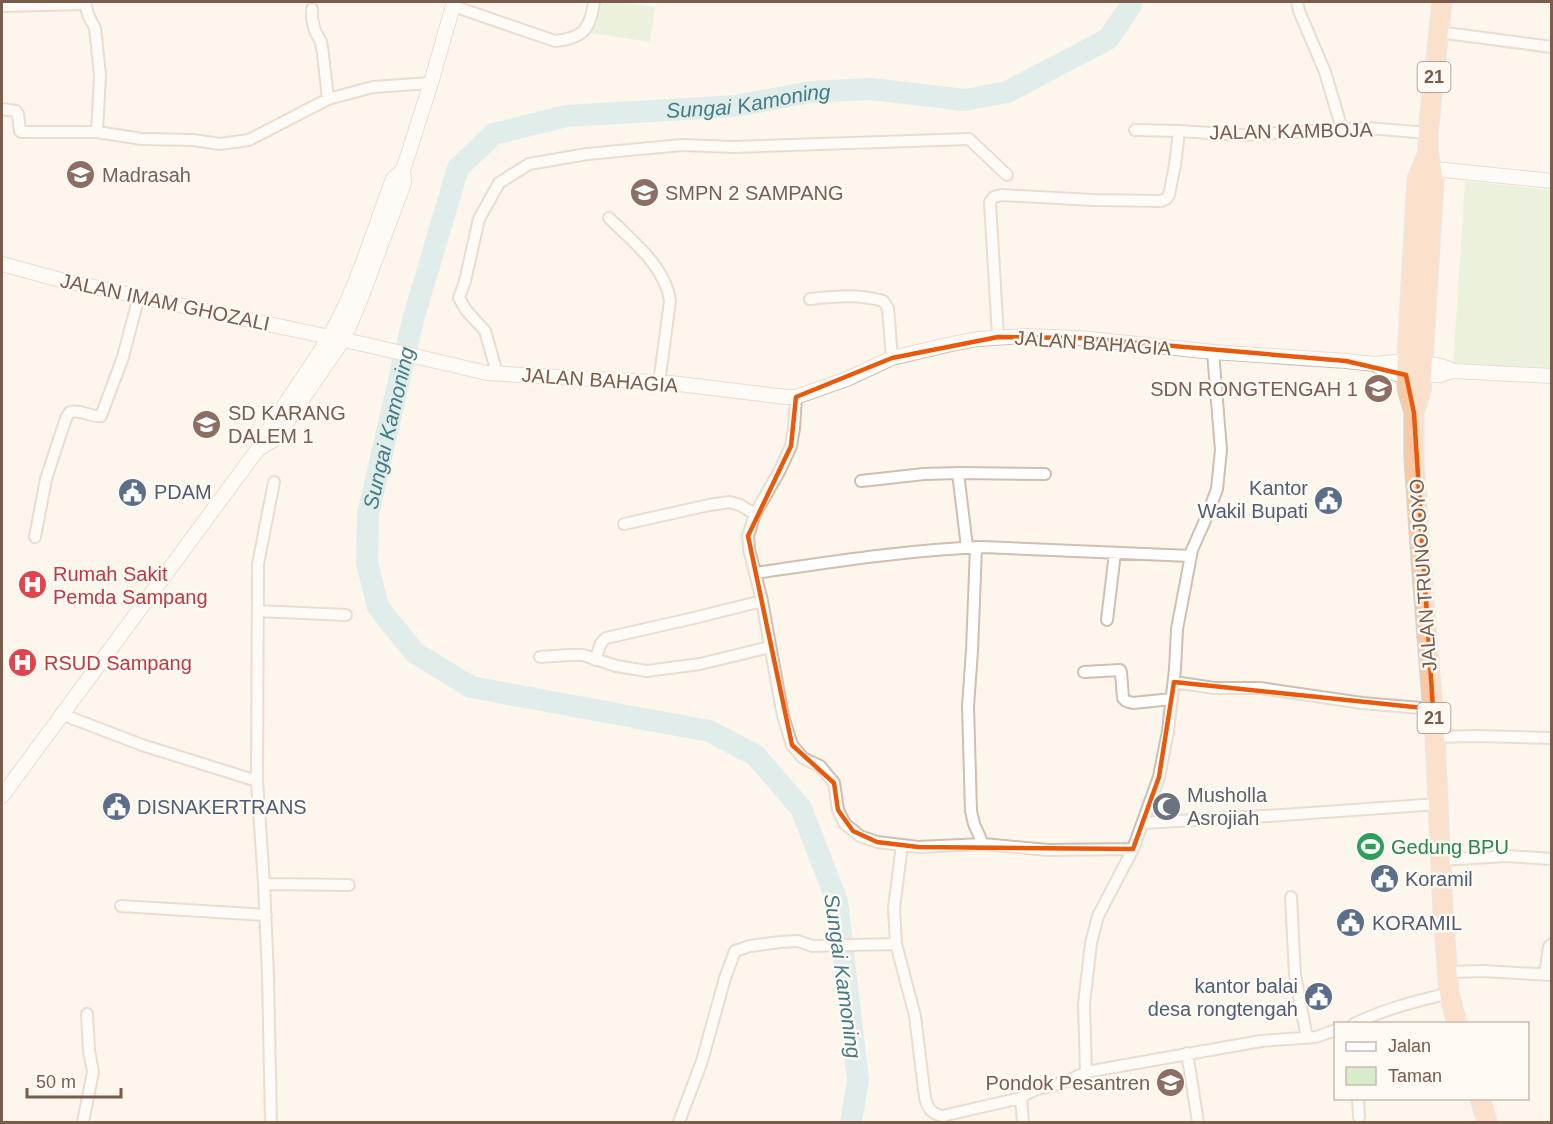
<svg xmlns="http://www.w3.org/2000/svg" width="1553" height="1124" font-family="Arial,sans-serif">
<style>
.green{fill:#d8ecc9}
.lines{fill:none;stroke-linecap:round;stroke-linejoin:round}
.river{stroke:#bfe3e8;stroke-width:22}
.minor-casing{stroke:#d1beb0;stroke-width:14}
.tertiary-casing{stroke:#d1beb0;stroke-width:16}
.trunk-casing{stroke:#dad1cd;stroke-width:21}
.minor{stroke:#fff;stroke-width:10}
.tertiary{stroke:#fff;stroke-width:14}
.trunk{stroke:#f9c8a4;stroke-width:18}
.marked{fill:none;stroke:#e8590c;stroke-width:4.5;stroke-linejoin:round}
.labels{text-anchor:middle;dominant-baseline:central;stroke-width:5;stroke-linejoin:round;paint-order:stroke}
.shield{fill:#fffaf3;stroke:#a28b7f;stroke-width:1.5}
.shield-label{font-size:18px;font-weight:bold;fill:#7a5c4d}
.street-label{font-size:20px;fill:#7a5c4d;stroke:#fffaf3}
.education-label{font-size:20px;fill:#785e54;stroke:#fffaf3;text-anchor:start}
.service-label{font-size:20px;fill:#4e5e75;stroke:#fffaf3;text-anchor:start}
.health-label{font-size:20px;fill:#be3a42;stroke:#fffaf3;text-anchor:start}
.worship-label{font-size:20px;fill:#5b616d;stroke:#fffaf3;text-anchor:start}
.leisure-label{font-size:20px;fill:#27864d;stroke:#fffaf3;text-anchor:start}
.water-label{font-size:21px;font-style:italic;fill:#437c86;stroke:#fffaf3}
</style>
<rect width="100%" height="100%" fill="#fdf6ec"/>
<!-- green -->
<path class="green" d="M598,2H621L655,7L650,42L591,33Z
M1465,181L1551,190V372L1453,366Z"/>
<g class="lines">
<!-- river -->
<path class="river" id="s1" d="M851,1122L858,1080L837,901L801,808L755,755L709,731L471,687L415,653L378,607L367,563L368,514L413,320L458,168L494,134L566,116L736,106L810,92L871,89L965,100L1007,92L1108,39L1131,5V2"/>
<defs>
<path id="minor" d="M85,2L88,15L95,28L100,75L97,132
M1297,2L1299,11L1325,72L1342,129
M2,6L86,4
M453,6L555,41C584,38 590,29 594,2
M312,9V19L315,31L321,42L323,54L328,99
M1438,32L1552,47
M2,109L16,111L18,114L20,131L21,132H97L142,139L193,140L220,144L249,140L328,99L373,87L431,83
M1135,130L1179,131
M609,218C632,240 666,268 670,301L659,383
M810,299C836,296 858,294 883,301L888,308L892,358
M998,337L990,202L994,197L1001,195L1094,200L1161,201L1166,199L1169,195L1175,165L1179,131L1242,135L1368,128L1428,133
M497,373L485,331L466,310L459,298L465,281L479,219L499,183L529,164L587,154L682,145L734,147L969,139L1007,175
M796,397L794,428L791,446L780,470L755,514L748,536L749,549L762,601L783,716L792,745L803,758L820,766L834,783L838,810L845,824L860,836L877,842L918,847L983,844L1048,850L1133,849
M861,481L924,474L958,473
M624,524L709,505L730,502L740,505L755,514
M35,537L46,479L66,418L70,412C80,409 90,417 101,416L123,357L139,296
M967,547L958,473L1045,474
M976,547L972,651L968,706L971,811L974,824L983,844
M755,573C831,562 906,550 983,547L1191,556
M258,611L346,615
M1107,620L1115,553
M540,657L568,655H583L616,666L647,671L700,664L770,647
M595,660L601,643L606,638L694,618L762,601
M1084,672L1120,670L1121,672L1123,698L1126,701L1133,703L1172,699
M1174,682L1214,688H1260L1362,703L1433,709
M61,714L142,745L257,781
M1435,737L1476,736L1552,738
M1143,823L1283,815L1438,804
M902,845L894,908L896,944L915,1016L925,1098C928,1109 931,1113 942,1116L1021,1098
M1440,860L1507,856L1552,859
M264,884L349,885
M1291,897L1295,975L1307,1038
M121,906L266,915
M1447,972L1483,971L1552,975
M1545,975L1549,947L1552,944
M1354,1024C1384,1009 1417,1001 1449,993
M1187,1053L1198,1122
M1086,1072L1084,1004L1091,943L1098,916L1133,849L1159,777L1168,731L1175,669L1177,629L1192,550L1207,516L1217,489L1221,450L1213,352
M1358,1098L1359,1117
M83,1122L93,1072L89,1050L87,1014
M271,1122L268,976L264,884L257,781L258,564L274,482
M679,1122L702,1061L725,978L735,951L750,946L780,942L798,941L812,946L896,944
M1023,1122L1021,1098C1033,1088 1045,1088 1058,1084C1068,1081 1077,1077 1086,1072L1261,1041L1316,1037L1336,1030"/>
<path id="tertiary" d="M1425,168L1552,181
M2,264L61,280L367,345L487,373L671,383L786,397H796L847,379L892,358L947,345L978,339L1025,336L1080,338L1213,352L1346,361L1374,364L1395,362L1422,363L1441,366L1454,371L1552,376
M1376,365L1396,374L1406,375H1440L1453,371
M258,449L275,439L343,340L358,306L404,183L403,170
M2,796L258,449C278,410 307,375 329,337C357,288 373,232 393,179L403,170L405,164L431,83L454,2"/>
<path id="trunk" d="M1442,2L1428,133V153L1432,169L1434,181L1422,375L1421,391L1414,413V459L1421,561L1435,737L1443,912L1449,993L1457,1024
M1414,412L1408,392L1406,375L1417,179L1428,153
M1480,1098L1487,1122"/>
</defs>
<!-- minor casing -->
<use href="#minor" class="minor-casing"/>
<!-- tertiary casing -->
<use href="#tertiary" class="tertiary-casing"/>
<!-- trunk casing -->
<use href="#trunk" class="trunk-casing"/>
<!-- minor -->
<use href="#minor" class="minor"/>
<!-- tertiary -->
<use href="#tertiary" class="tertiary"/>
<!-- trunk -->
<use href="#trunk" class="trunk"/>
</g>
<!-- marked area -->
<path d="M0 0H1553V1124H0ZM998,337L1080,338L1346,361L1406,375L1414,413L1433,709L1174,682L1159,777L1133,849L918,847L877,842L853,831L838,810L834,783L792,745L748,536L791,446L796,397L892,358Z" fill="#fdf6ec" fill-opacity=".55" fill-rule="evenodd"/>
<path class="marked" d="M998,337L1080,338L1346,361L1406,375L1414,413L1433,709L1174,682L1159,777L1133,849L918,847L877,842L853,831L838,810L834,783L792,745L748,536L791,446L796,397L892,358Z"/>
<!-- icons -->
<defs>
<symbol id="school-disc" viewBox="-11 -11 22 22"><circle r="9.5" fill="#8d6e63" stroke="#fffaf3"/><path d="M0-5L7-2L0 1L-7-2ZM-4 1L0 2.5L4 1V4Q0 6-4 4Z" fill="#fff"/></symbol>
<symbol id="civic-disc" viewBox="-11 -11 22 22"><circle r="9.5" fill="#5c6f8a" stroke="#fffaf3"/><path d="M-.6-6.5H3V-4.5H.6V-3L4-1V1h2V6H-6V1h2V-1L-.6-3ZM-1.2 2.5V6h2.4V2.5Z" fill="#fff"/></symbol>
<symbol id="hospital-disc" viewBox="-11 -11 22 22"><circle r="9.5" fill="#e0444e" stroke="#fffaf3"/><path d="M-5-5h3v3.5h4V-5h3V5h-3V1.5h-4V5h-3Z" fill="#fff"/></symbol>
<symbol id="mosque-disc" viewBox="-11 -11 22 22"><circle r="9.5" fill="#6b7280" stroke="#fffaf3"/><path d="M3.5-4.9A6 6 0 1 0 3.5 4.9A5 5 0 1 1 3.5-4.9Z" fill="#fff"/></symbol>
<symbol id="stadium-disc" viewBox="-11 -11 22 22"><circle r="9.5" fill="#2e9e5b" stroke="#fffaf3"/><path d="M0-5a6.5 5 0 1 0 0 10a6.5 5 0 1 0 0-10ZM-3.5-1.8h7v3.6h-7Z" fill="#fff"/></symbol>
</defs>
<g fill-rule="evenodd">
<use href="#school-disc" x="64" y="158" width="33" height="33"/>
<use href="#school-disc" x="628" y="176" width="33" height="33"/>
<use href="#school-disc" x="1362" y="372" width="33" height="33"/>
<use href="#school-disc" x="190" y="408" width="33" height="33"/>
<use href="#civic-disc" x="116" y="476" width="33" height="33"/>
<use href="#civic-disc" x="1312" y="484" width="33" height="33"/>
<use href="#hospital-disc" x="16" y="568" width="33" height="33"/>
<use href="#hospital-disc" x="6" y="646" width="33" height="33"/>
<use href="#mosque-disc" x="1150" y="790" width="33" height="33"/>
<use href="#civic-disc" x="100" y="790" width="33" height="33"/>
<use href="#stadium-disc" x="1354" y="830" width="33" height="33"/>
<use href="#civic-disc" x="1368" y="862" width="33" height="33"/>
<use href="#civic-disc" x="1334" y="906" width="33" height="33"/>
<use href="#civic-disc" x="1302" y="980" width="33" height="33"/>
<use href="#school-disc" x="1154" y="1066" width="33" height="33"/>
</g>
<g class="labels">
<!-- shield labels -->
<g class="shield">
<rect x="1417.5" y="62" width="33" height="30" rx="4.5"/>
<rect x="1417.5" y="703" width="33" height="30" rx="4.5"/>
</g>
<g class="shield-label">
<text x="1434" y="77">21</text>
<text x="1434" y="718">21</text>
</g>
<!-- street labels -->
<g class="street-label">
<text transform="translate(1291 131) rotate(-1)">JALAN KAMBOJA</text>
<text transform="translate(165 302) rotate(12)">JALAN IMAM GHOZALI</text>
<text transform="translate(1093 343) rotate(4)">JALAN BAHAGIA</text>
<text transform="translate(600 380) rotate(4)">JALAN BAHAGIA</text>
<text transform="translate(1423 575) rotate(-94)">JALAN TRUNOJOYO</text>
</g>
<!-- education labels -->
<g class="education-label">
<text x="102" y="175">Madrasah</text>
<text x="665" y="193">SMPN 2 SAMPANG</text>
<text x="1358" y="389" text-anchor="end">SDN RONGTENGAH 1</text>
<text x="228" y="413">SD KARANG<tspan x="228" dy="23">DALEM 1</tspan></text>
<text x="1150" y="1083" text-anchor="end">Pondok Pesantren</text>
</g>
<!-- service labels -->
<g class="service-label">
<text x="1308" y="488" text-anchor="end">Kantor<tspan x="1308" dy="23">Wakil Bupati</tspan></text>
<text x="154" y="492">PDAM</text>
<text x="137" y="807">DISNAKERTRANS</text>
<text x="1405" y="879">Koramil</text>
<text x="1372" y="923">KORAMIL</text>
<text x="1298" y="986" text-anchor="end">kantor balai<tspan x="1298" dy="23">desa rongtengah</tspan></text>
</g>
<!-- health labels -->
<g class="health-label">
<text x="53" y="574">Rumah Sakit<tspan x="53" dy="23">Pemda Sampang</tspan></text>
<text x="44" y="663">RSUD Sampang</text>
</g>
<!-- worship labels -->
<g class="worship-label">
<text x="1187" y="795">Musholla<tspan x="1187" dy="23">Asrojiah</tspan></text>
</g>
<!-- leisure labels -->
<g class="leisure-label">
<text x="1391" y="847">Gedung BPU</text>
</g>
<!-- water labels -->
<g class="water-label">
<text stroke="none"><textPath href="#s1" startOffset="1570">Sungai Kamoning</textPath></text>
<text stroke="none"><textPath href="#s1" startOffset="994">Sungai Kamoning</textPath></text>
<text transform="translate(843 976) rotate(82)">Sungai Kamoning</text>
</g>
</g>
<!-- border -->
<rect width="1553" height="1124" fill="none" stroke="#7a5c4d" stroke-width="6"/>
<!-- legend -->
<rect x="1334" y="1022" width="195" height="78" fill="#fffaf3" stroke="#cabbb1" stroke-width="1.5"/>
<rect x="1346" y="1042" width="30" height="9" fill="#ffffff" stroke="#cabbb1" stroke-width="1.5"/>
<text x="1388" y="1052" font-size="18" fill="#7a5c4d">Jalan</text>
<rect x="1346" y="1067" width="30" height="18" fill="#d8ecc9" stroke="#cabbb1" stroke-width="1.5"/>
<text x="1388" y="1082" font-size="18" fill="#7a5c4d">Taman</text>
<!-- scale -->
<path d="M27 1088v9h94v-9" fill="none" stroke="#7a5c4d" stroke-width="3"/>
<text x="36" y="1088" font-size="18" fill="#7a5c4d" stroke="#fffaf3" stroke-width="4.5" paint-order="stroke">50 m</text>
</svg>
